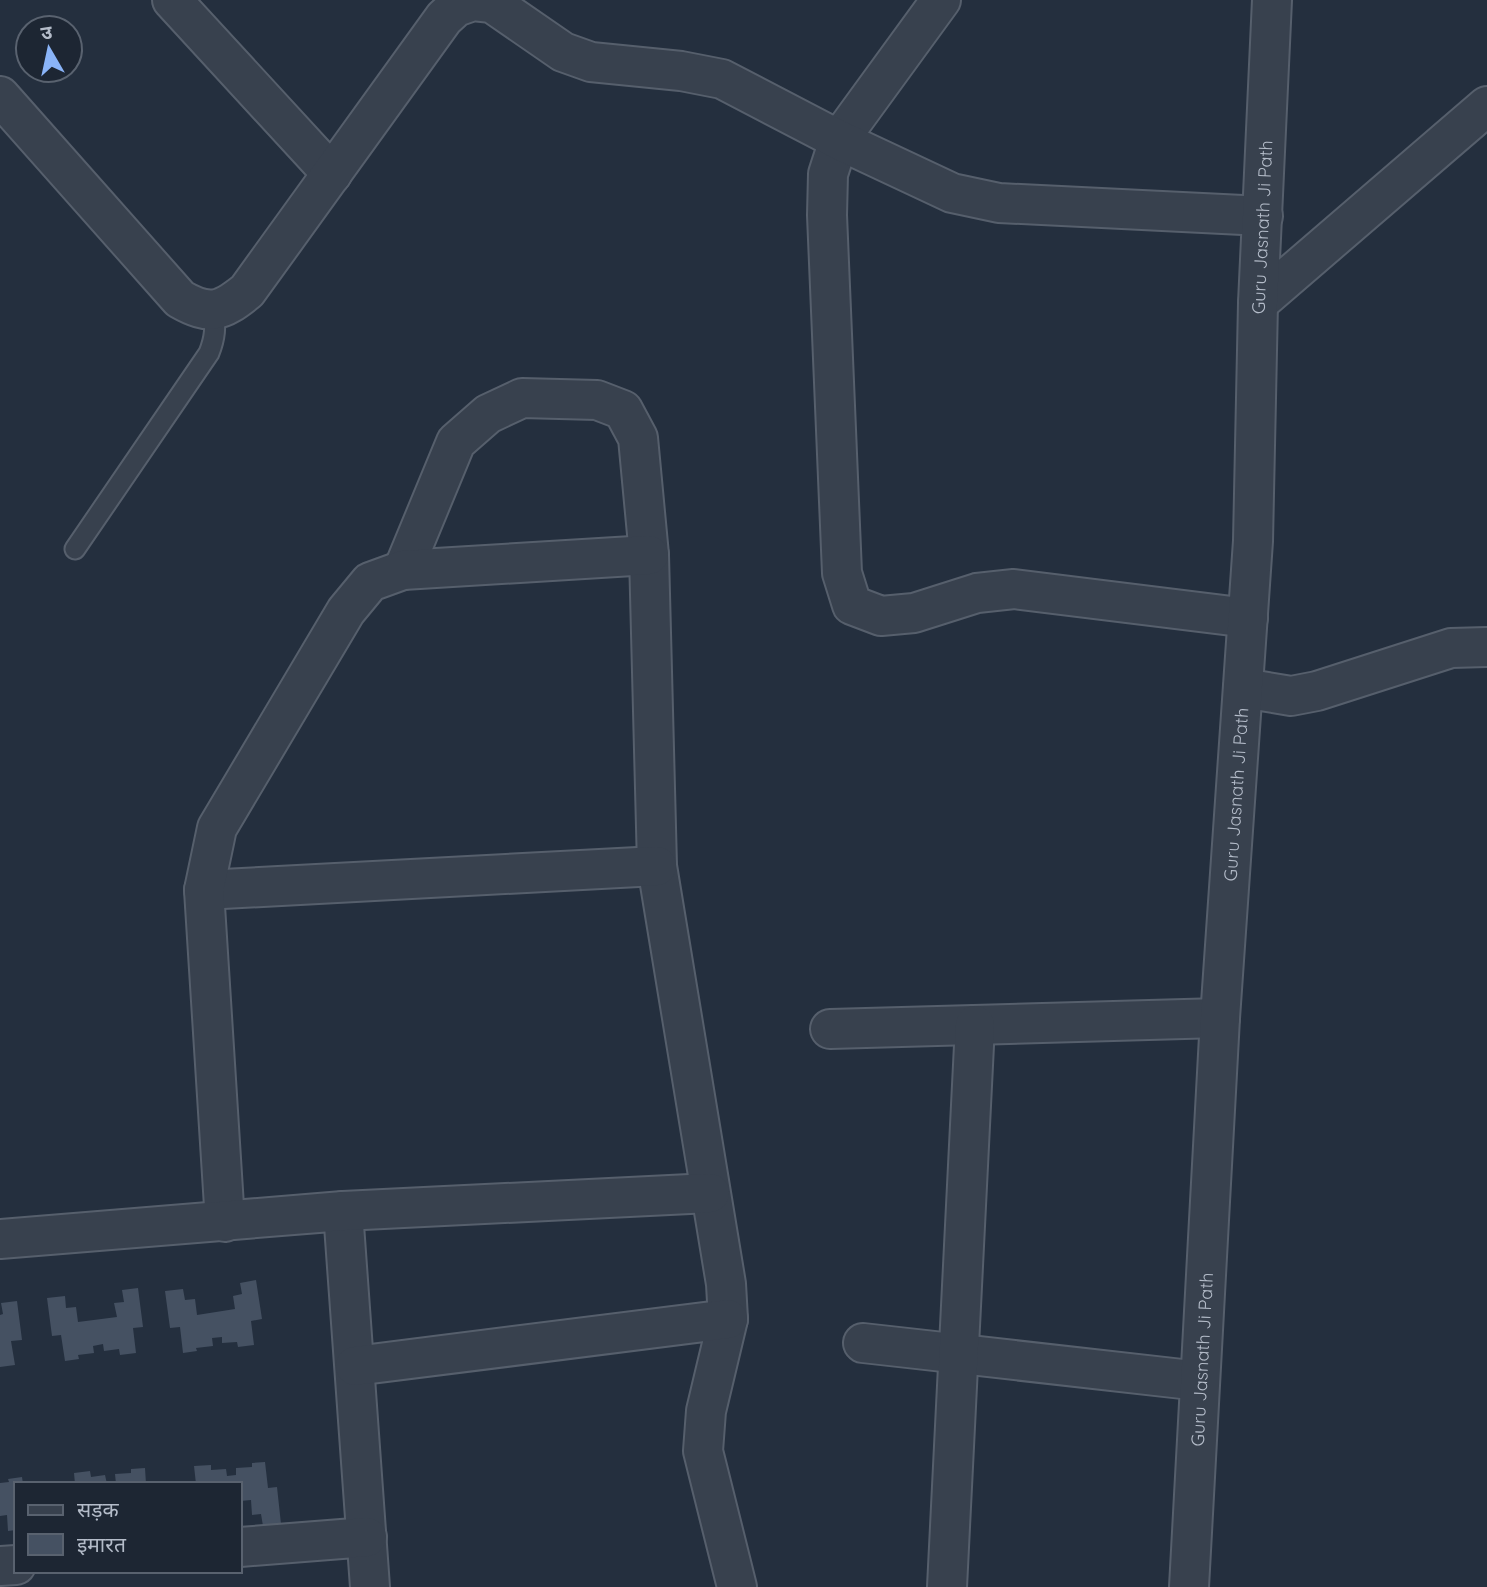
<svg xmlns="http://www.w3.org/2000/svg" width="1487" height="1587" font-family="Quicksand,'Noto Sans Devanagari',sans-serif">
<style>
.building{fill:#455162}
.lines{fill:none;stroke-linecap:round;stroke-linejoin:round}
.service-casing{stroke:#565f6c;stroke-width:23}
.minor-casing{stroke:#565f6c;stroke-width:42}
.service{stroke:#38414e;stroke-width:19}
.minor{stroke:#38414e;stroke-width:38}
.labels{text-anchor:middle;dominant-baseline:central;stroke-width:5;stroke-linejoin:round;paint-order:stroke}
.street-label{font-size:18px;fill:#b4bcc9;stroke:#1d2633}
</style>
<rect width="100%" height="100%" fill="#242f3e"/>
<!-- building -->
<path class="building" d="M256,1280L262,1319L251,1321L254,1345L238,1347L237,1342L222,1343V1337L212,1338L213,1346L196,1348L197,1351L183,1353L180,1327L170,1328L165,1291L183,1289L185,1300L195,1299L197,1315L235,1309L233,1296L242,1294L240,1283Z
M138,1288L143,1327L133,1328L136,1353L120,1355L119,1349L104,1351L103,1344L93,1346L94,1353L78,1355L79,1359L65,1361L61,1335L52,1336L47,1298L65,1296L66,1308L76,1307L78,1322L117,1317L114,1303L124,1302L122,1290Z
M17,1301L22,1340L11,1341L15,1365L0,1367V1315L3,1314L1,1303Z
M265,1462L268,1488L277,1487L281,1524L263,1526L261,1514L252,1515L251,1500L240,1501V1484H196L194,1466L211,1465V1470L226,1469L227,1476L236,1475V1468L252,1467V1463Z
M145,1468L146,1484H116L115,1474L131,1473V1469Z
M90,1471L91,1477L105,1475L107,1484H75L74,1473Z
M22,1477L23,1484H16V1530L8,1531L7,1515L0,1516V1483L9,1482L8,1479Z"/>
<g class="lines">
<defs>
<path id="service" d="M75,549L209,353C215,338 216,327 213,311"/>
<g id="minor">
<path d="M172,0L332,174"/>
<path d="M941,0L839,140L828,174L827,215L842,573L852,605L881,616L914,613L977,593L1014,589L1248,618"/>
<path d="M0,96L180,299C210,316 221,312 247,291L444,18L456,7L473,1L492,3L563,52L591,62L681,71L722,79L839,140L952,193L999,203L1263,216"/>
<path d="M1258,303L1487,106"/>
<path d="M403,570L456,442L488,414L522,398L597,400L623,410L638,438L649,555L657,866L726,1284L728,1319L706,1411L703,1451L737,1587"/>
<path d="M1243,688L1291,696L1317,691L1451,648L1487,647"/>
<path d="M204,890L657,866"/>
<path d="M830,1029L1220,1018"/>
<path d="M343,1211L370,1587"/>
<path d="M225,1222L204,890L217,828L346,611L370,582L403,570L649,555"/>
<path d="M0,1239L343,1211L710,1193"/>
<path d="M863,1343L1200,1381"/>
<path d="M355,1366L728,1319"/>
<path d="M240,1547L367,1537"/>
<path d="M0,1566L16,1565"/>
<path d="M947,1587L975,1025"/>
<path id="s1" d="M1189,1587L1220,1018L1253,541L1258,303L1272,0"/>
</g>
</defs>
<!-- service casing -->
<use href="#service" class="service-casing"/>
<!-- minor casing -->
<use href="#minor" class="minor-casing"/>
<!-- service -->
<use href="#service" class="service"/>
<!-- minor -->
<use href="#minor" class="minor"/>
</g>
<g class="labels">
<!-- street labels -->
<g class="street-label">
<text stroke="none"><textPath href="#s1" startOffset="1362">Guru Jasnath Ji Path</textPath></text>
<text stroke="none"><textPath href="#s1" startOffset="794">Guru Jasnath Ji Path</textPath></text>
<text stroke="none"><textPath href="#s1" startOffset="228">Guru Jasnath Ji Path</textPath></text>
</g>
</g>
<!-- legend -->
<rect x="14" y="1482" width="228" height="91" fill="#1d2633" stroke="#59626f" stroke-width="2"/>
<rect x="28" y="1505" width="35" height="10" fill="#38414e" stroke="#59626f" stroke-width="2"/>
<text x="77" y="1517" font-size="21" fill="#b4bcc9">सड़क</text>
<rect x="28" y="1534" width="35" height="21" fill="#455162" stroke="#59626f" stroke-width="2"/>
<text x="77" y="1552" font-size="21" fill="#b4bcc9">इमारत</text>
<!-- north arrow -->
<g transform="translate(49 49) rotate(351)"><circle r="33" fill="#1d2633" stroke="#59626f" stroke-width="2"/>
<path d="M0-5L12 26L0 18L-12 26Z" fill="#8ab4f8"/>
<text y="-10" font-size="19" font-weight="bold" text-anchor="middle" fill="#b4bcc9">उ</text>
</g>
</svg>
